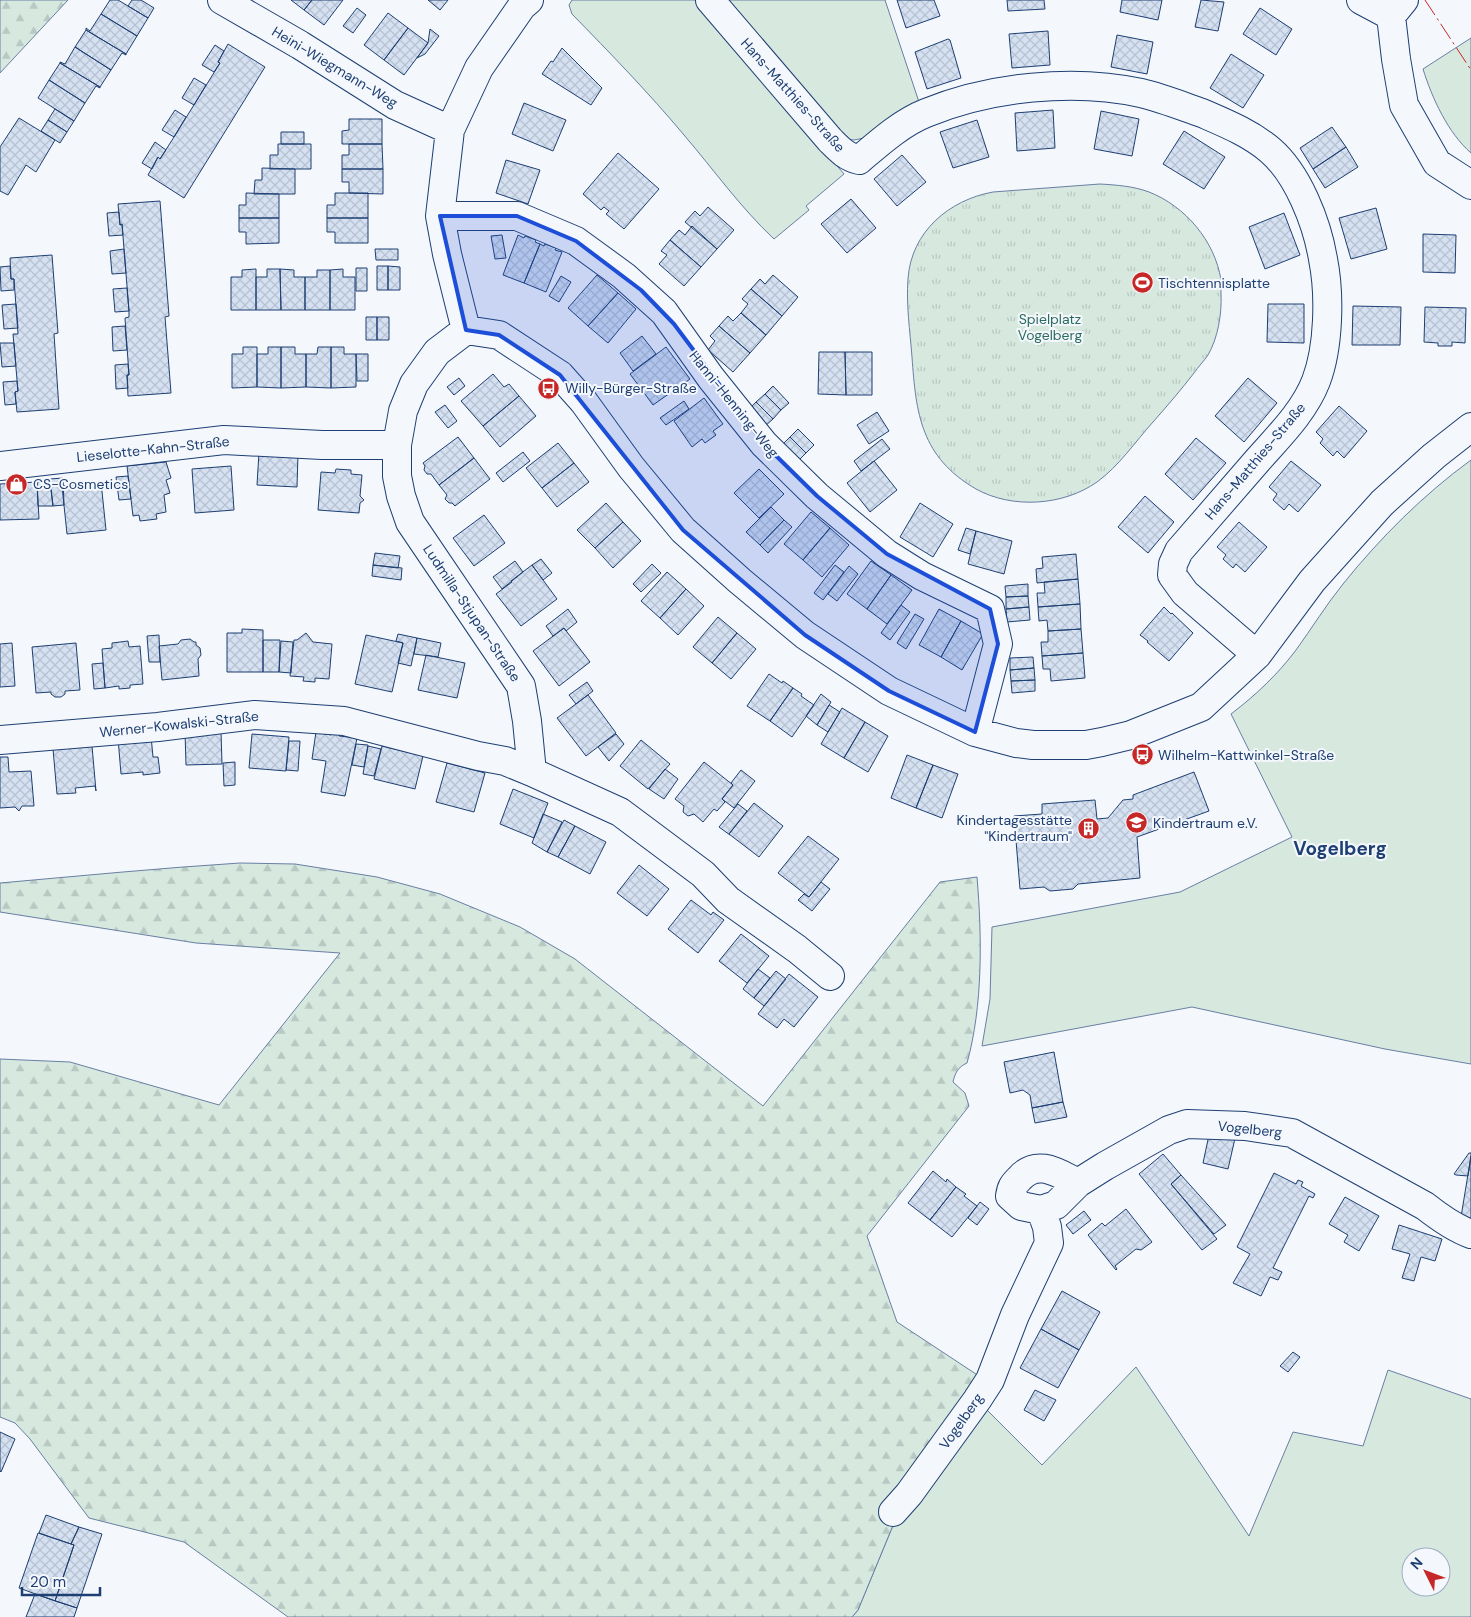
<svg xmlns="http://www.w3.org/2000/svg" width="1471" height="1617" font-family="'DM Sans',sans-serif">
<style>
.green{fill:#d7e8df;stroke:#687fa3;fill-rule:evenodd}
.forest{fill:url(#forest-firs);stroke:#687fa3}
.park{fill:url(#park-tufts);stroke:#687fa3}
.building{fill:url(#building-cross-hatch);stroke:#1d3f73}
.lines{fill:none;stroke-linecap:round;stroke-linejoin:round}
.minor-casing{stroke:#1d3f73;stroke-width:30}
.minor{stroke:#f4f7fb;stroke-width:28}
.power{stroke:#c62828;stroke-width:1;stroke-dasharray:18 4 2.5 4;stroke-linecap:butt}
.marked{fill:#1d4ed8;fill-opacity:0.2;stroke:#1d4ed8;stroke-width:4;stroke-linejoin:round}
.labels{text-anchor:middle;dominant-baseline:central;stroke-width:4;stroke-linejoin:round;paint-order:stroke}
.street-label{font-size:14px;fill:#1d3f73;stroke:#f4f7fb}
.poi-label{font-size:14px;fill:#1d3f73;stroke:#f4f7fb;text-anchor:start}
.park-label{font-size:14px;fill:#2c6c60;stroke:#f4f7fb}
.district-label{font-size:19px;font-weight:bold;fill:#1d3f73;stroke:#f4f7fb}
</style>
<defs>
<pattern id="forest-firs" width="22" height="20" patternUnits="userSpaceOnUse" patternTransform="scale(1.25)"><rect width="22" height="20" fill="#d7e8df"/><path d="M5 1l3.5 6h-7zM16 11l3.5 6h-7z" fill="#b8c8c3"/></pattern>
<pattern id="park-tufts" width="24" height="20" patternUnits="userSpaceOnUse" patternTransform="scale(1.25)"><rect width="24" height="20" fill="#d7e8df"/><path d="M3 7l-1-3M5 7V3M7 7l1-3M15 17l-1-3M17 17v-4M19 17l1-3" fill="none" stroke="#b8c8c3"/></pattern>
<pattern id="building-cross-hatch" width="8" height="8" patternUnits="userSpaceOnUse" patternTransform="scale(1.25)"><rect width="8" height="8" fill="#d5e0f0"/><path d="M0 0l8 8M0 8l8-8" fill="none" stroke="#b6c1d1"/></pattern>
</defs>
<rect width="100%" height="100%" fill="#f4f7fb"/>
<!-- green -->
<path class="green" d="M572,0H695L844,174L806,206L809,210L774,239C740,207 714,170 684,135C648,92 610,53 572,14L569,5Z
M723,0H885L920,105L864,138L854,140L846,139Z
M1471,38V153C1448,133 1432,98 1423,69Z
M1471,460V1064L1385,1049L1192,1007L982,1046L990,999L992,927L1180,892L1292,837L1231,714C1256,695 1278,674 1296,650C1312,628 1326,605 1343,584C1380,538 1423,495 1471,460Z
M1136,1367L1249,1536L1293,1432L1363,1446L1388,1370L1471,1399V1617H852L858,1610L894,1523L982,1405L1042,1465ZM1411,1557H1441V1587H1411Z"/>
<!-- forest -->
<path class="forest" d="M0,0H68L0,73Z
M240,863L295,864L377,877L440,894L520,927L575,959L763,1106L940,882L977,877C982,936 983,1006 967,1063C958,1067 955,1073 953,1082L965,1093L969,1106L867,1236L897,1322L982,1378L894,1523L858,1610L852,1617H288L184,1542L89,1518L30,1439L15,1423L0,1417V1059L70,1062L219,1105L340,953L196,943L0,912V883C80,876 160,868 240,863Z"/>
<!-- park -->
<path class="park" d="M1100,184C1116,185 1133,186 1149,192C1185,206 1215,241 1221,280C1221,284 1221,289 1221,294C1222,313 1218,338 1208,355C1204,361 1198,367 1194,373C1181,390 1167,406 1153,422C1135,442 1119,466 1097,482C1063,506 1012,509 976,489C921,457 916,414 912,357C910,331 906,304 908,279C911,232 949,200 993,192Z"/>
<!-- building -->
<path class="building" d="M110,0H118L148,18L137,36L101,14Z
M132,0H141L154,8L148,18L128,6Z
M291,0H312L304,10Z
M312,0H343L324,25L304,10Z
M428,0H448L440,10Z
M897,0H934L940,16L906,28Z
M1007,0H1044L1045,9L1008,11Z
M1122,0H1162L1158,20L1120,12Z
M1201,0L1224,2L1218,31L1195,27Z
M357,8L366,15L353,33L343,26Z
M1260,8L1292,29L1276,55L1243,34Z
M388,13L408,28L384,60L364,45Z
M101,14L137,36L126,54L86,30V28L90,31Z
M408,28L428,43L404,75L384,60Z
M430,29L439,36L425,54L417,58L428,43Z
M86,30L126,54V55L122,53L111,70L75,47Z
M1048,31L1050,65L1012,68L1009,34Z
M1117,35L1153,42L1147,74L1111,67Z
M948,39L950,40L961,78L927,89L915,52Z
M228,44L265,67L184,198L148,175L158,157L160,159L174,137L220,63L218,62Z
M215,45L224,51L218,62L220,63L214,72L202,65Z
M75,47L111,70L100,87L60,63V62L65,64Z
M562,48L602,88L591,105L542,74L551,61L553,62Z
M1231,54L1264,75L1243,108L1210,88Z
M60,63L100,87V88L96,86L85,103L49,80Z
M194,78L206,85L194,105L182,98Z
M49,80L85,103L74,121L38,98Z
M524,103L566,120L553,151L512,134Z
M55,109L74,121L67,132L48,120Z
M175,110L186,117L174,137L162,130Z
M1053,110L1055,148L1017,151L1015,113Z
M1101,111L1139,119L1132,156L1094,149Z
M19,118L55,140L36,172L26,165L8,195L0,191V147Z
M349,119H382V144H342V131L349,130Z
M48,120L67,132L60,143L41,131Z
M977,120L989,157L953,168L940,132Z
M1332,127L1346,147L1313,169L1300,148Z
M1184,131L1225,157L1204,189L1163,164Z
M281,132H304V144H281Z
M155,142L166,150L160,159L158,157L152,169L142,163Z
M278,144H311V169H270V155H278Z
M349,144H382L383,169H342V155H349Z
M1346,147L1358,167L1325,188L1313,169Z
M618,153L659,189L624,229L606,214L609,211L604,207L601,210L583,194Z
M902,155L926,182L897,206L874,179Z
M506,160L540,170L528,204L496,193Z
M262,168L295,169V194H254L255,180H262Z
M342,169H383V194L349,193V182H342Z
M246,193L279,194V218H239V205H246Z
M335,193H368V218H327V205H335Z
M851,199L876,228L847,253L821,224Z
M160,201L169,316L165,317L171,393L128,396L127,375H129L125,318L129,317V311L122,224L120,225L118,204Z
M708,207L734,230L717,249L685,222L695,211L700,216Z
M1376,208L1387,249L1351,259L1339,218Z
M119,212L120,225L122,224L123,235L109,236L107,213Z
M1284,213L1300,255L1265,269L1249,227Z
M239,218H279V243L246,244V232H239Z
M327,218H368V243H335V232H327Z
M692,226L717,249L701,267L670,240L679,230L685,235Z
M1423,234L1456,235L1455,273L1423,272Z
M502,235L506,258L495,259L491,236Z
M518,235L524,238L525,236L536,240L535,242L540,244L524,283L503,275Z
M670,240L701,267L684,286L659,264L667,255L661,251Z
M540,244L544,246L545,244L556,248L555,250L562,252L546,292L524,283Z
M124,249L126,273L112,274L110,251Z
M375,249H398V260H376Z
M52,255L58,333L54,334L59,409L17,412L15,392L18,391L13,334H18L14,279H11L10,258Z
M10,266L11,279H14V290L1,291L0,267Z
M377,266H388V290H377Z
M388,266L400,267V290H388Z
M356,268H367V291H356Z
M256,269V310H231V277H242V270Z
M267,269H280L281,310H256V277H267Z
M280,269L294,270V277H305V310H281Z
M343,269V277H355V310H330V270Z
M317,270H330V310H305V277H317Z
M597,275L618,293L588,326L568,308Z
M773,275L798,297L782,316L751,289L760,279L765,284Z
M561,276L571,282L559,302L549,296Z
M127,288L129,311L115,312L113,289Z
M751,289L782,316L766,335L741,313L748,304L742,299Z
M618,293L636,309L608,343L588,326Z
M16,304L18,328L4,329L2,305Z
M1268,304H1304V343L1267,342Z
M1353,306L1401,307L1400,345H1352Z
M1425,307L1466,308L1465,343L1452,342V346H1438V343L1424,342Z
M741,313L766,335L750,353L719,326L728,316L733,321Z
M366,317H377V340H366Z
M377,317H389V340H377Z
M125,326L127,350L113,351L112,327Z
M719,326L750,353L733,372L708,350L715,341L710,336Z
M642,336L656,354L633,371L620,353Z
M0,343H14L16,366L2,367Z
M243,347H257V387L232,388V354H243Z
M268,347H281V388L257,387V354H268Z
M281,347H295V354H306V387L281,388Z
M318,347H331V388L306,387V354H317Z
M331,347H344V354H356V387L331,388Z
M666,347L690,379L653,405L630,374Z
M819,352H845L846,395L818,394Z
M845,352H872V395H846Z
M356,354H368V381H357Z
M128,364L129,375H127L128,388L116,389L115,365Z
M493,374L504,387L509,384L519,396L483,426L461,401Z
M459,378L465,386L454,395L447,387Z
M1248,378L1277,403L1244,442L1215,416Z
M17,381L18,391L15,392L16,404L5,405L3,382Z
M773,386L789,403L781,410L765,394Z
M765,394L781,410L773,419L756,402Z
M519,396L536,416L500,447L483,426Z
M704,398L723,424L713,431L716,435L705,443L702,439L692,447L674,421Z
M684,401L689,409L666,425L660,418Z
M756,402L773,419L764,427L748,410Z
M445,405L457,421L448,428L435,412Z
M1339,406L1367,431L1344,458L1337,451L1333,456L1320,443L1323,439L1316,432Z
M877,412L889,431L869,444L857,425Z
M798,429L814,445L806,453L790,437Z
M458,437L474,458L439,485L431,474H427L424,470L425,466L423,463Z
M790,437L806,453L798,461L782,445Z
M1196,438L1226,463L1193,500L1165,474Z
M882,439L890,449L861,471L854,461Z
M558,443L574,463L542,488L526,468Z
M259,452L298,454L297,487L257,485Z
M523,452L530,461L503,482L496,473Z
M474,458L490,479L455,506L452,503H449L445,499L447,495L439,485Z
M874,461L897,490L870,512L847,483Z
M1291,461L1321,485L1298,512L1289,504L1284,510L1273,500L1277,494L1269,487Z
M166,462L171,478L166,480L170,493L164,495L166,512L156,514L157,519L140,521L139,515L133,516L127,466Z
M574,463L589,482L557,507L542,488Z
M231,466L234,510L195,513L192,469Z
M336,469L351,470V474L362,475L360,496L364,500L360,503L359,513L318,510L321,472L335,473Z
M759,469L784,494L759,518L734,493Z
M128,476L131,499L119,500L116,477Z
M63,478L64,505L53,506L50,479Z
M37,482H50L53,506H38Z
M37,482L39,519L0,520V484Z
M101,482L106,530L67,534L62,486Z
M1145,496L1174,522L1148,553L1118,527Z
M606,503L623,522L595,548L577,530Z
M920,503L953,524L933,557L900,537Z
M771,507L784,520L760,545L746,532Z
M811,512L830,528L803,560L784,544Z
M484,515L505,543L474,566L453,538Z
M784,520L792,527L768,553L760,545Z
M623,522L641,541L613,568L595,548Z
M1239,522L1267,547L1245,572L1236,564L1233,568L1223,559L1226,555L1217,547Z
M830,528L849,545L822,577L803,560Z
M966,528L976,531L970,554L958,550Z
M976,531L1012,541L1004,574L968,564Z
M375,553L400,556L398,568L373,565Z
M1076,554L1078,579L1037,583L1036,569L1043,568L1042,557Z
M541,559L552,573L543,580L532,565Z
M515,561L523,572L502,589L493,577Z
M871,561L891,575L867,609L847,594Z
M652,564L661,573L641,592L633,584Z
M373,565L402,568L401,580L372,576Z
M532,565L557,599L521,626L496,594L512,582L511,581Z
M835,565L844,572L823,600L814,593Z
M849,566L858,574L837,601L828,594Z
M667,572L686,589L660,618L641,601Z
M891,575L912,590L887,624L867,609Z
M1078,579L1080,604L1038,607L1037,593H1045L1044,582Z
M1028,584V596L1006,597L1005,586Z
M686,589L704,606L678,635L660,618Z
M1028,596L1029,607L1006,609V597Z
M1080,604L1081,629L1048,631L1047,620L1039,621L1038,607Z
M901,605L910,612L890,640L881,633Z
M1029,607L1030,620L1007,622L1006,609Z
M1164,607L1171,614L1172,613L1193,633L1169,661L1147,642L1148,641L1140,635Z
M568,609L577,622L566,631L564,628L553,636L546,626Z
M939,609L961,621L941,657L919,645Z
M915,614L924,619L906,649L897,643Z
M718,617L737,633L712,663L693,647Z
M961,621L983,634L962,670L941,657Z
M564,628L590,662L559,686L533,651Z
M242,629L263,630V672H227V633H242Z
M1081,629L1083,653L1042,656L1041,642H1048V631Z
M306,633L313,642L332,644L329,679L315,678V682L303,681L304,677L290,676L294,640H297Z
M737,633L756,649L731,679L712,663Z
M398,634L417,638L411,666L398,663L403,643L396,641Z
M159,635L160,662H149L147,636Z
M366,635L403,643L392,692L355,684Z
M417,638L441,643L438,657L414,654Z
M190,639L194,642H196V645L200,648L201,655L198,659L199,676L162,680L159,646L178,644L181,640Z
M263,640H280L279,672H263Z
M128,641L129,647L140,646L143,684L130,685V688L119,689V686L105,688L102,649L112,648V643Z
M281,641L293,642L291,673L279,672Z
M12,643L15,686L0,687V644Z
M76,643L80,690L65,691V694L61,697H55L51,694V692L36,693L32,647Z
M1083,653L1085,678L1051,681L1050,669H1043L1042,656Z
M426,655L465,663L457,698L418,690Z
M1033,657L1034,668L1010,670V658Z
M103,663L105,688L94,689L92,664Z
M1034,668L1035,680L1011,681L1010,670Z
M769,674L782,683L783,681L793,688L770,721L747,706Z
M1035,680V691L1012,693L1011,681Z
M587,682L593,691L576,704L569,695Z
M793,688L802,694L801,696L814,705L792,737L770,721Z
M821,694L831,702L817,725L806,716Z
M588,695L616,733L586,756L557,718Z
M829,705L840,712L828,732L817,725Z
M842,708L865,722L844,758L821,744Z
M865,722L888,736L868,772L844,758Z
M185,732H221L222,764L186,765Z
M316,732L331,735V732L339,733V736L357,738L345,796L321,792L326,761L312,759Z
M252,734L289,737L286,771L249,768Z
M616,734L624,744L609,761L598,747Z
M151,736L153,757H158L160,773L143,775V772L121,774L118,738Z
M641,740L670,764L648,789L620,766Z
M289,741H300L298,771L286,770Z
M356,744L368,745L364,767L352,765Z
M92,746L96,791L95,786L75,788L76,793L57,794L53,749Z
M368,746L381,749L374,776L363,774Z
M382,746L423,756L415,789L374,779Z
M907,755L933,765L916,808L891,798Z
M0,757H8L9,772L31,771L34,806H22L19,811L15,807L0,808Z
M235,762V785L224,786L223,763Z
M704,762L733,785L722,799L725,802L717,811L714,809L703,822L694,814L688,816L683,812L684,806L675,799Z
M447,763L485,773L474,812L436,802Z
M933,765L958,774L942,818L916,808Z
M665,769L678,779L664,799L649,789Z
M741,770L755,781L734,808L722,799L733,785L731,783Z
M1194,772L1209,811L1137,837L1140,878L1078,884L1073,889L1050,891L1044,887L1020,889L1014,816L1042,814V804L1095,800L1097,819L1108,818L1123,800L1133,799V795Z
M513,789L548,803L534,838L500,824Z
M754,803L783,826L759,857L729,834Z
M738,804L747,811L729,834L730,835L719,827Z
M543,814L562,822L547,852L532,843Z
M564,820L575,826L558,857L547,852Z
M575,826L606,842L590,874L558,857Z
M808,836L839,859L809,897L778,873Z
M639,865L669,889L647,916L617,893Z
M821,882L830,889L812,911L798,900L804,894L809,897Z
M691,900L711,915L713,912L724,920L698,953L668,929Z
M741,934L769,956L747,983L719,961Z
M758,969L770,978L754,998L743,989Z
M776,971L786,979L764,1006L754,998Z
M789,974L818,997L794,1027L784,1019L777,1028L758,1014Z
M1054,1052L1063,1102L1032,1108L1030,1095L1023,1090L1010,1093L1004,1062Z
M1063,1102L1067,1117L1035,1123L1032,1108Z
M1236,1134L1228,1169L1203,1163L1209,1135Z
M1469,1153H1471V1156L1468,1176L1456,1175L1454,1174Z
M1163,1154L1181,1175L1171,1184L1217,1239L1202,1250L1139,1174Z
M1471,1156V1219L1461,1217Z
M933,1171L946,1182L947,1179L956,1187L930,1220L908,1203Z
M1274,1173L1296,1184L1298,1180L1303,1182L1301,1186L1315,1194L1313,1198L1309,1196L1273,1268L1282,1272L1278,1280L1270,1277L1261,1296L1233,1283L1250,1254L1237,1247Z
M1181,1175L1226,1225L1214,1234L1171,1184Z
M956,1187L966,1194L964,1196L977,1206L952,1237L930,1220Z
M1345,1197L1379,1216L1359,1251L1344,1242L1348,1235L1329,1224Z
M980,1202L989,1209L977,1225L968,1218Z
M1126,1209L1152,1242L1141,1250L1136,1249L1115,1266L1117,1269L1116,1270L1088,1235L1102,1223L1105,1226Z
M1084,1211L1091,1220L1073,1234L1066,1225Z
M1399,1225L1442,1239L1435,1261L1421,1257L1414,1281L1402,1278L1410,1254L1392,1249Z
M1062,1291L1100,1312L1079,1350L1041,1329Z
M1041,1329L1079,1350L1058,1388L1020,1368Z
M1293,1352L1300,1357L1288,1372L1280,1366Z
M1035,1390L1056,1400L1044,1421L1024,1410Z
M0,1432L15,1439L1,1472L0,1471Z
M46,1515L79,1527L71,1544L39,1533Z
M79,1527L102,1534L77,1608L55,1601L74,1545L71,1544Z
M38,1533L74,1545L55,1601L19,1588Z
M35,1594L77,1608L74,1617H26Z"/>
<g class="lines">
<defs>
<path id="minor" d="M222,0L300,45L395,105L450,130
M710,0L830,140C839,149 846,157 859,160C879,143 901,123 926,113C990,87 1073,78 1141,93C1162,98 1182,106 1202,113C1225,123 1250,133 1270,150C1298,174 1317,223 1323,259C1330,294 1329,347 1316,381C1304,412 1278,437 1257,461C1231,491 1205,521 1179,551L1173,564L1172,575L1185,593L1257,655
M1361,0L1391,16
M1404,0L1391,16L1396,59L1404,105L1437,163L1471,185
M440,216H517L576,241L624,276L664,312L711,378L764,444L817,496L887,554L922,576L990,609L998,644L975,732
M466,330L499,335L560,375L584,402L631,467L683,530L740,581L805,635L889,691L975,732L1016,743L1033,745H1086L1102,742L1131,735L1201,707L1257,655L1312,581L1382,503L1434,456L1471,427
M466,330L437,352L414,384L403,411L397,445V476L401,496L410,522L521,686L527,721L532,772L620,812L703,874L728,900L797,949L830,976
M466,330L447,254L440,216L450,130L479,68L522,6L529,0
M0,466L224,440L322,445H397
M0,740L158,727L255,715L344,721L478,756L505,761L532,772
M1078,1183C1058,1173 1037,1158 1019,1179C1013,1185 1011,1188 1010,1196L1021,1206L1041,1210L1056,1205L1078,1183L1105,1166L1169,1130L1187,1124L1245,1126L1292,1133L1425,1206C1439,1217 1454,1228 1471,1234
M893,1512L909,1494L977,1400L990,1380L1015,1315L1049,1243L1047,1227L1041,1210"/>
</defs>
<!-- minor casing -->
<use href="#minor" class="minor-casing"/>
<!-- minor -->
<use href="#minor" class="minor"/>
<!-- power -->
<path class="power" d="M1425,0L1471,70"/>
</g>
<!-- marked area -->
<path class="marked" d="M440,216H517L576,241L641,290L674,324L764,444L817,496L887,554L990,609L998,644L975,732L889,691L805,635L683,530L560,375L499,335L466,330Z"/>
<!-- icons -->
<defs>
<symbol id="stadium-disc" viewBox="-11 -11 22 22"><circle r="9.5" fill="#c62828" stroke="#f4f7fb"/><path d="M0-5a6.5 5 0 1 0 0 10a6.5 5 0 1 0 0-10ZM-3.5-1.8h7v3.6h-7Z" fill="#fff"/></symbol>
<symbol id="bus-disc" viewBox="-11 -11 22 22"><circle r="9.5" fill="#c62828" stroke="#f4f7fb"/><path d="M-5-6H5V4H4V6H2V4H-2V6H-4V4H-5ZM-3.5-4V0h7V-4ZM-3.5 1.2v1.5H-2V1.2ZM2 1.2v1.5H3.5V1.2Z" fill="#fff"/></symbol>
<symbol id="shop-disc" viewBox="-11 -11 22 22"><circle r="9.5" fill="#c62828" stroke="#f4f7fb"/><path d="M-5-2.5h2.3a2.7 3.5 0 0 1 5.4 0H5L5.5 6h-11ZM-1.5-2.5h3a1.5 2.3 0 0 0-3 0Z" fill="#fff"/></symbol>
<symbol id="school-disc" viewBox="-11 -11 22 22"><circle r="9.5" fill="#c62828" stroke="#f4f7fb"/><path d="M0-5L7-2L0 1L-7-2ZM-4 1L0 2.5L4 1V4Q0 6-4 4Z" fill="#fff"/></symbol>
<symbol id="building-disc" viewBox="-11 -11 22 22"><circle r="9.5" fill="#c62828" stroke="#f4f7fb"/><path d="M-4-6H4V6H1V3H-1V6H-4ZM-2.5-4.3h1.7v1.8h-1.7ZM.8-4.3h1.7v1.8H.8ZM-2.5-1h1.7V.8h-1.7ZM.8-1h1.7V.8H.8Z" fill="#fff"/></symbol>
</defs>
<g fill-rule="evenodd">
<use href="#stadium-disc" x="1130" y="270" width="25" height="25"/>
<use href="#bus-disc" x="536" y="376" width="25" height="25"/>
<use href="#shop-disc" x="4" y="472" width="25" height="25"/>
<use href="#bus-disc" x="1130" y="742" width="25" height="25"/>
<use href="#school-disc" x="1124" y="810" width="25" height="25"/>
<use href="#building-disc" x="1076" y="816" width="25" height="25"/>
</g>
<g class="labels">
<!-- street labels -->
<g class="street-label">
<text transform="translate(335 67) rotate(31)">Heini-Wiegmann-Weg</text>
<text transform="translate(793 95) rotate(48)">Hans-Matthies-Straße</text>
<text transform="translate(734 404) rotate(51)">Hanni-Henning-Weg</text>
<text transform="translate(153 449) rotate(-6)">Lieselotte-Kahn-Straße</text>
<text transform="translate(1255 461) rotate(-50)">Hans-Matthies-Straße</text>
<text transform="translate(472 613) rotate(56)">Ludmilla-Stjupan-Straße</text>
<text transform="translate(179 724) rotate(-6)">Werner-Kowalski-Straße</text>
<text transform="translate(1250 1129) rotate(6)">Vogelberg</text>
<text transform="translate(961 1421) rotate(-55)">Vogelberg</text>
</g>
<!-- poi labels -->
<g class="poi-label">
<text x="1158" y="283">Tischtennisplatte</text>
<text x="565" y="388">Willy-Bürger-Straße</text>
<text x="33" y="484">CS-Cosmetics</text>
<text x="1158" y="755">Wilhelm-Kattwinkel-Straße</text>
<text x="1072" y="820" text-anchor="end">Kindertagesstätte<tspan x="1072" dy="16">"Kindertraum"</tspan></text>
<text x="1153" y="823">Kindertraum e.V.</text>
</g>
<!-- park labels -->
<g class="park-label">
<text x="1050" y="319">Spielplatz<tspan x="1050" dy="16">Vogelberg</tspan></text>
</g>
<!-- district labels -->
<g class="district-label">
<text x="1340" y="848">Vogelberg</text>
</g>
</g>
<!-- north arrow -->
<g transform="translate(1426 1572) rotate(312)"><circle r="24" fill="#f4f7fb" stroke="#9eadc5"/>
<path d="M0-4L9 19L0 12L-9 19Z" fill="#c62828"/>
<text y="-8" font-size="14" font-weight="bold" text-anchor="middle" fill="#1d3f73">N</text>
</g>
<!-- scale -->
<path d="M22 1587v8h78v-8" fill="none" stroke="#1d3f73" stroke-width="2.5"/>
<text x="30" y="1587" font-size="15" fill="#1d3f73" stroke="#f4f7fb" stroke-width="4" paint-order="stroke">20 m</text>
</svg>
